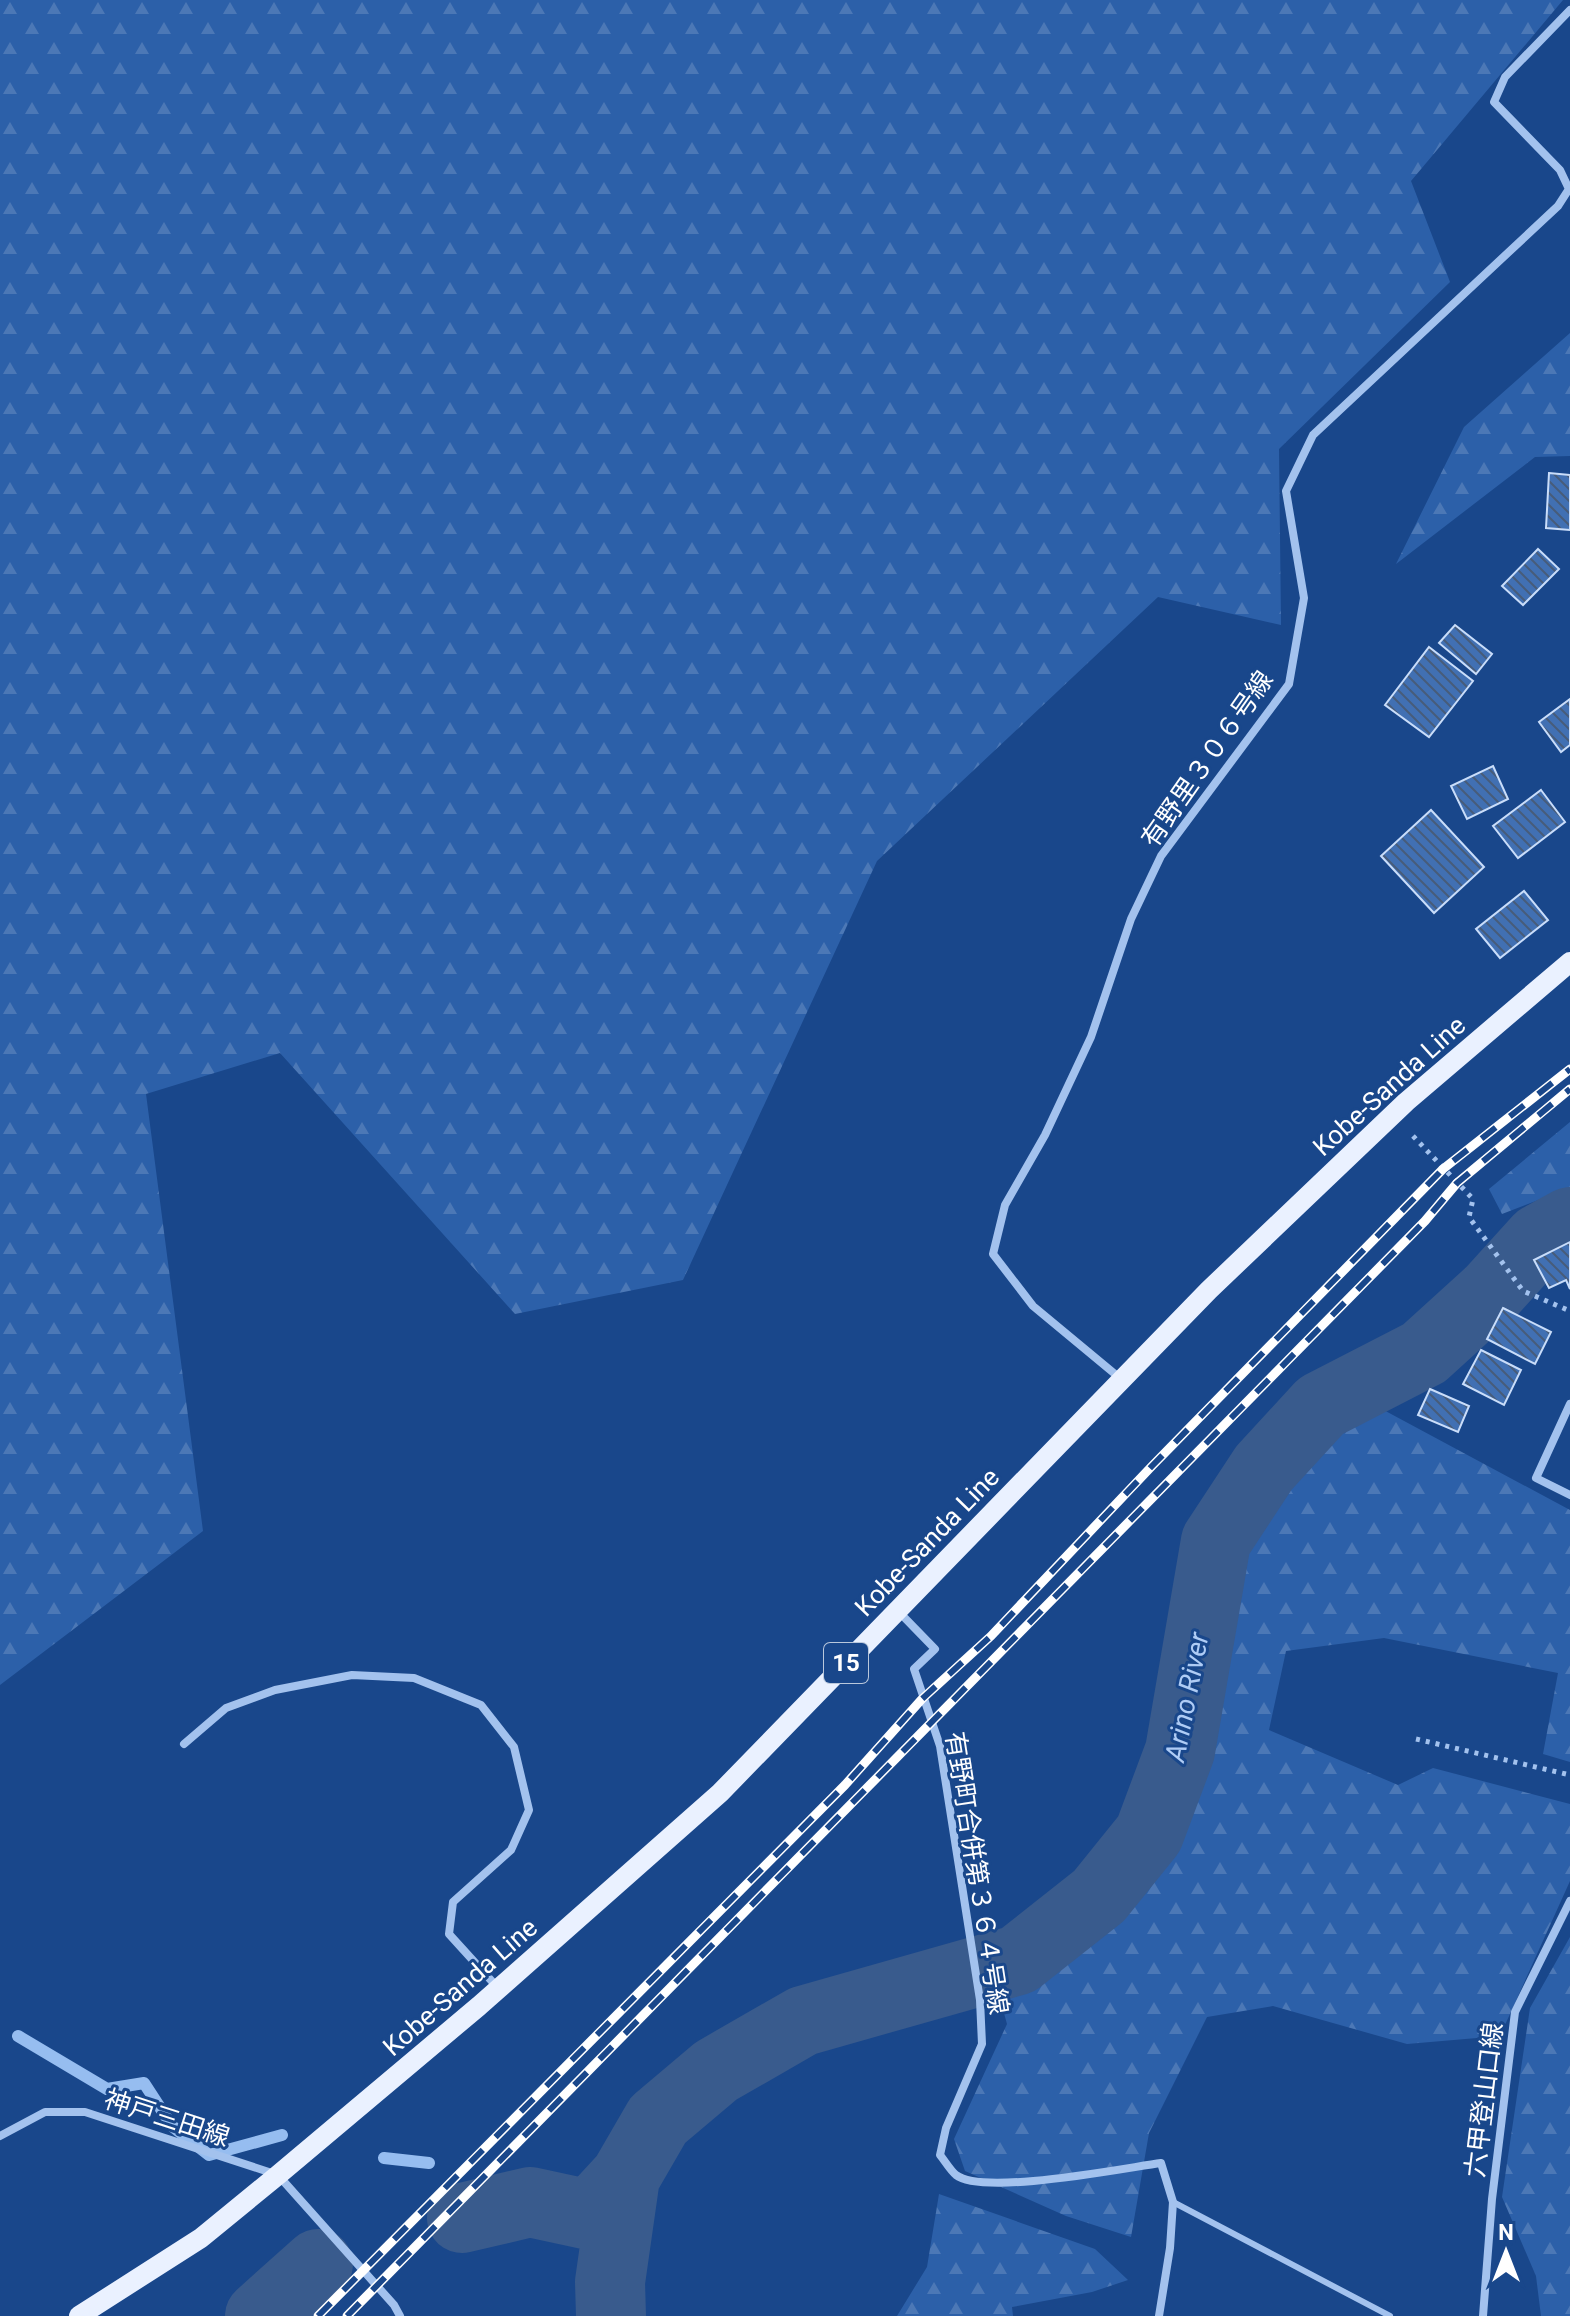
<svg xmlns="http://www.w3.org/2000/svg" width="1570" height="2316" font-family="Roboto,'Noto Sans JP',sans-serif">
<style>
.forest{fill:url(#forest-firs)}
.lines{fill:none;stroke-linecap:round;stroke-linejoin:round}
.stream{stroke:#96bdf0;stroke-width:12}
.river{stroke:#395b8d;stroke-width:70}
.building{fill:url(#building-back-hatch);stroke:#c9ddfa;stroke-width:2}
.path{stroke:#a3c2ee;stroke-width:5;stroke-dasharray:4 6;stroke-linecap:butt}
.service{stroke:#a3c2ee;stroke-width:6}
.minor{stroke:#a3c2ee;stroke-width:8}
.primary{stroke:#eaf1ff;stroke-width:20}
.rail-casing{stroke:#fff;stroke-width:9}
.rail{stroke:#19478b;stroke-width:6;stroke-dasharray:18;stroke-linecap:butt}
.labels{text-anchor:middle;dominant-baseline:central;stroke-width:6;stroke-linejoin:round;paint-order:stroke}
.shield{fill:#19478b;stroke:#bac8dc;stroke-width:2}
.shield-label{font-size:24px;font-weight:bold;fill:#fff}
.street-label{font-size:26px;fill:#fff;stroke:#19478b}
.water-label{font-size:28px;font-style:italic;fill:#afccf5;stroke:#19478b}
</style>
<defs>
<pattern id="forest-firs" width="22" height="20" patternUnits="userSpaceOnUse" patternTransform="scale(2)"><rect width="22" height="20" fill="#2c60a9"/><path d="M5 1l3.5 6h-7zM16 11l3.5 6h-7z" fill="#4c78b6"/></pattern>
<pattern id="building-back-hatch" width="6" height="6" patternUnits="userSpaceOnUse" patternTransform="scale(2)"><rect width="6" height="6" fill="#4170b3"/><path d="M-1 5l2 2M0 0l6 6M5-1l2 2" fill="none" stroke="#475c7a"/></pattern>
</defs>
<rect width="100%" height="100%" fill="#19478b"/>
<!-- forest -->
<path class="forest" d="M0,0H1563L1411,181L1450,282L1279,449L1281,625L1158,597L877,861L683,1280L515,1314L280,1053L146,1094L203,1531L0,1685Z
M1570,333V456L1535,457L1396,564L1464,427Z
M1570,1122V1188L1502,1214L1489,1189Z
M1365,1400L1570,1510V1762L1543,1754L1558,1673L1384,1638L1286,1651L1269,1730L1398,1785L1433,1768L1570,1804V1881L1500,2036L1407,2044L1273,2006L1207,2017L1149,2133L1131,2237L1066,2216L965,2171L954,2139L1007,2024L995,1981L1070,1936L1146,1859L1189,1768L1234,1538L1310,1437Z
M1570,1937V2316H1541L1536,2276L1502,2197L1530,2008Z
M939,2194L1095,2249L1128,2280L1092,2292L1012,2307L1013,2316H897L927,2267Z"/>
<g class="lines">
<!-- stream -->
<path class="stream" d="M18,2036L107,2089L144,2083L172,2126L209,2155L282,2135
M384,2158L429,2163
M476,2207L482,2213"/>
<!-- river -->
<path class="river" d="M462,2218L530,2202L590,2215L625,2177
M260,2316L318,2264
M611,2316L610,2282L625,2177L658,2120L716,2071L803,2021L1018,1960L1099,1896L1149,1834L1180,1751L1216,1541L1264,1468L1321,1406L1424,1353L1491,1292L1539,1239L1570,1222"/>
</g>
<!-- building -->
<path class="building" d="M1549,473L1570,475V530L1546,528Z
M1538,549L1559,569L1523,605L1502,586Z
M1455,625L1492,654L1476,674L1439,643Z
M1429,647L1473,681L1429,737L1385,705Z
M1570,699V745L1561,752L1539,722Z
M1493,766L1508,799L1467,819L1451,786Z
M1541,790L1565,822L1518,858L1493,826Z
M1431,810L1484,867L1434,913L1381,856Z
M1524,891L1548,920L1500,958L1476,929Z
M1570,1242V1289L1566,1280L1549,1288L1534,1260Z
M1503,1308L1551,1332L1535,1364L1487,1339Z
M1481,1350L1521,1370L1504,1405L1463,1384Z
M1430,1389L1469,1406L1458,1432L1418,1415Z"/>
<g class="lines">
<!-- path -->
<path class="path" d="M1413,1136L1473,1199L1469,1217L1523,1291L1570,1311
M1416,1739L1570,1775"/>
<!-- service -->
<path class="service" d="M1173,2202L1390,2316"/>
<!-- minor -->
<path class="minor" d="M1121,1379L1033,1306L993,1254L1005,1205L1045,1135L1091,1037L1131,919L1161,856L1289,684L1304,598L1286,491L1313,435L1558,206L1569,189L1560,170L1494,102L1505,77L1570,10
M1570,1404L1536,1478L1570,1495
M899,1612L935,1649L914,1669L940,1746L980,2000L982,2044L946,2128L940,2155C945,2161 950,2170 956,2175C983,2196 1124,2168 1161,2163L1173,2202L1170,2248L1159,2316
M184,1744L226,1708L275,1690L352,1675L414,1678L481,1705L514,1747L529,1810L511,1850L453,1902L449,1934L498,1988
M0,2136L45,2112H85L278,2175L394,2305L400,2316
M1483,2316L1492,2199L1515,2012L1570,1901"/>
<!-- primary -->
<path class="primary" d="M79,2316L201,2238L278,2175L479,2006L720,1793L1209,1290L1406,1102L1570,962"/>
<defs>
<path id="rail" d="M318,2316L845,1785L922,1699L991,1636L1152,1466L1443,1169L1570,1069
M347,2316L1425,1221L1457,1183L1570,1089"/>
</defs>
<!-- rail casing -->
<use href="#rail" class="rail-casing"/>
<!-- rail -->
<use href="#rail" class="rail"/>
</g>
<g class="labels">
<!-- shield labels -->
<rect class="shield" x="824" y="1643" width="44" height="40" rx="6"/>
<g class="shield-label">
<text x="846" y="1663">15</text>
</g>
<!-- street labels -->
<g class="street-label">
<text transform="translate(1207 759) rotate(-55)">有野里３０６号線</text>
<text transform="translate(1389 1086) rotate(-42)">Kobe-Sanda Line</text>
<text transform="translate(927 1542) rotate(-46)">Kobe-Sanda Line</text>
<text transform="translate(977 1873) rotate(81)">有野町合併第３６４号線</text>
<text transform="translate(460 1987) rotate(-41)">Kobe-Sanda Line</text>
<text transform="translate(1484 2100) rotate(-83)">六甲登山口線</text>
<text transform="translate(167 2118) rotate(18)">神戸三田線</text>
</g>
<!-- water labels -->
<g class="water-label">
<text transform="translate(1187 1697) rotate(-79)">Arino River</text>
</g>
</g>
<!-- north arrow -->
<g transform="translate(1506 2252)" stroke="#19478b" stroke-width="6" paint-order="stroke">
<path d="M0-6L14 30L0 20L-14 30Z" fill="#ffffff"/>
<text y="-12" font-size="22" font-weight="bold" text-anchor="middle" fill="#ffffff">N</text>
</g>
</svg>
